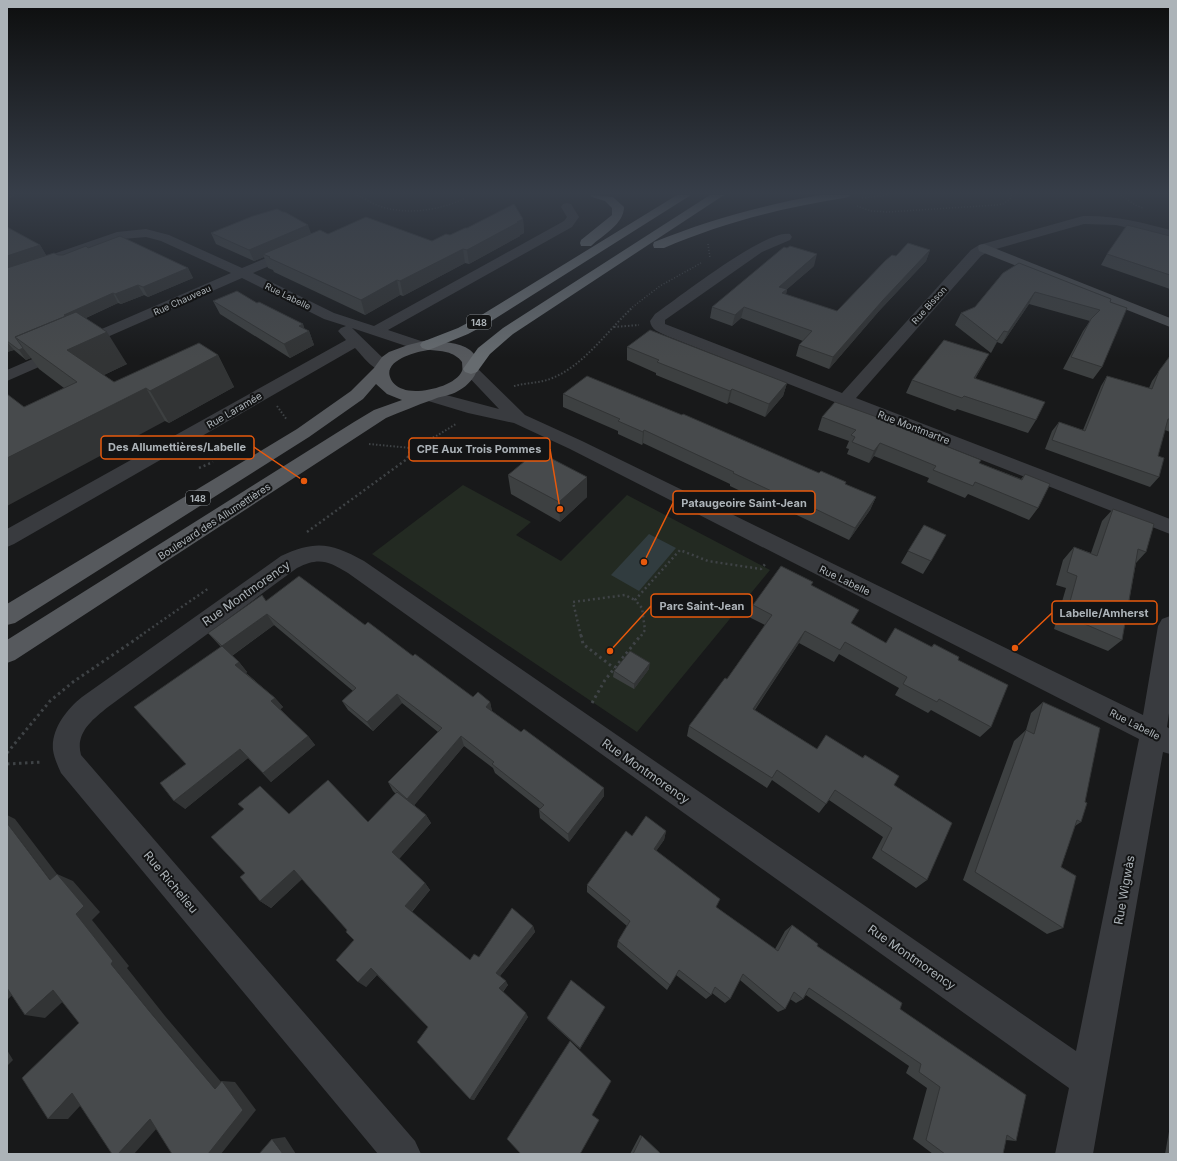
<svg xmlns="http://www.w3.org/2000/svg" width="1177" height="1161" font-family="Inter,sans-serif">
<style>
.green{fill:#232a22}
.water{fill:#313c3f}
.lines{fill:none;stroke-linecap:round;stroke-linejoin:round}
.path-far3{stroke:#3f4346;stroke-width:1.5;stroke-dasharray:1 2;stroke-linecap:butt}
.path-far2{stroke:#3f4346;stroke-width:2;stroke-dasharray:1.5 2;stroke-linecap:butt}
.path-far1{stroke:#3f4346;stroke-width:2.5;stroke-dasharray:2 3;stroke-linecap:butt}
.path{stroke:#3f4346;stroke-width:3;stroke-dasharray:2.5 3.5;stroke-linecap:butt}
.street{fill:#393b3f;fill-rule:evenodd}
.secondary{fill:#484b4e;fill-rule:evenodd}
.primary{fill:#56595d;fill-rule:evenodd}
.highway{fill:#666b6f;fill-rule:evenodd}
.wall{fill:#3d4041}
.shaded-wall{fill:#323435}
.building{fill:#474a4c;stroke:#323435}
.labels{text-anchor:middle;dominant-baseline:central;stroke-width:4;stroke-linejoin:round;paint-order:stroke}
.far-street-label{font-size:9px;fill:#acb3b8;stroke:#131415}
.shield{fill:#131415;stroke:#7e8387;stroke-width:1}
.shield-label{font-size:9px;font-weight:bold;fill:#acb3b8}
.street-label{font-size:10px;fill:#acb3b8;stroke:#131415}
.near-street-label{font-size:12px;fill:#acb3b8;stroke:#131415}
.leader{fill:none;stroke:#e8590c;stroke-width:1.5}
.callout-dot{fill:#e8590c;stroke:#131415;stroke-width:1.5}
.callout{fill:#131415;stroke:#e8590c;stroke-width:1.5}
.callout-label{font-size:11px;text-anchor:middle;font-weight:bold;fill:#acb3b8}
</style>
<rect width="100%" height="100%" fill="#18191a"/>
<!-- green -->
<path class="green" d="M463,485L531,522L516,535L561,561L627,495L770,570L637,732L372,554Z"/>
<!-- water -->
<path class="water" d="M649,534L676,548L639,591L611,575Z"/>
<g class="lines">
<!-- path-far3 -->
<path class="path-far3" d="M357,195C365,199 373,204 382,207C409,215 439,210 464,199
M1121,195L1135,205L1143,208
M7,198L14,195
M862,198L889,195
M857,206L871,211L888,212L996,205L1003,204L1010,199L1011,195
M708,244L710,258
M630,309L660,286L701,263"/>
<!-- path-far2 -->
<path class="path-far2" d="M614,327L639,325
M514,386C526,383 539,383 550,379C584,366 606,332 632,308
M277,406L287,420
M369,444L411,448L438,435L456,424
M237,451L233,447L248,442
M409,453L411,448"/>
<!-- path-far1 -->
<path class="path-far1" d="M199,468L213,462
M307,532L407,459L410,452
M140,636L209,588
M581,636L573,602L625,595L635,600
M641,636L645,630L642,608L635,600L680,550L708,561L761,569L766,563"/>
<!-- path -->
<path class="path" d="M581,635L583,644L614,668
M592,703L605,680L641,635
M7,753L50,701L73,682L142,635
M7,764L42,762"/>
<!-- street -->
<path class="street" d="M567,203L571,204L579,217L572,227L388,330L427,343L429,346L427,349L421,351L352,328L389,364L391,367L389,370C374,374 364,357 355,348L14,544L7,547V529L346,340L338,331L341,328L346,326L324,319L242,278L7,381V370L231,273L161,241L146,237L123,239L7,279V270L117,232L146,229L169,235L242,268L295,246L300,247L301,250L300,253L253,273L334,313L374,326L564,221L567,217L561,207L563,204Z
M1083,216C1113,215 1141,222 1170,230V238L1116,225L1084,224L989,251L981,256L856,398L1170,519V534L667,336C659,332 651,330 650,321L655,314C678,298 767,228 790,234L792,237L790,240L762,252L665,320V324L842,393L971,250L979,245Z
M471,366L477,368L525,415L582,441L1143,715L1158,626L1162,619L1170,616V706L1167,727L1170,729V754L1163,752L1093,1154H1055L1069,1088L348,573C328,561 319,557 297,568L108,707C92,720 75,733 81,755L415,1141L421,1154H378L61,773C58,766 54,758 53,750C51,729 67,709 82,697L281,556C316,540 331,543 364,561L1076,1051L1139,739L570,449L514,423L468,413L425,400L423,396L425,392L431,391L499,409L463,371L465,368Z"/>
<!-- secondary -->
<path class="secondary" d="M984,244L1170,318V327L979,251L978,248L979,245Z"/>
<!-- primary -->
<path class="primary" d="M428,340C441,342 459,342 470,350C487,364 473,383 458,391C450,396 440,396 432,400C417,405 401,412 386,418L15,660L7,663V640L354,422L374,410L402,400L387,394L376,384L363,399L309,437L15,623L7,625V604L297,429L351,391L374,368L382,357L389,352L408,345ZM428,350C441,351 454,351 462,362C462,365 463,369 462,371C455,387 417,395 403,389C397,387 392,383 390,377C384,360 416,352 428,350Z"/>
<!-- highway -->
<path class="highway" d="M590,195L613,197L624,207C624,224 603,235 591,246H581L580,243L581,240L612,215V208L605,201L592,197Z
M677,195H691L485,325L468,334L434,348L428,350L422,348L420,345L422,342L458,328L475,319Z
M710,195H724L513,334L490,354L477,372L471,374L465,372L463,369L478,348L503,328Z
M820,195H850L848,197L844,198C781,208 722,223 664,248H654L653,245L654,242C708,220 763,205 820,195Z"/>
</g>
<!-- wall -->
<path class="wall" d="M523,219L524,233L520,235V236L469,264L465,263L403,296L400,295L365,315L274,272L273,270L268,268L264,257L254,261L216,244L211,233H311L432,241L450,235L467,228Z
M7,227L40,245L46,255H63L88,248L188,268L193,278L148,297L144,295L121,304L118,303L86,318L127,364L104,375L114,382L218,355L234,387L169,423L165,421L24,407L64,388L39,369L31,358L26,360L14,350L7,352Z
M1170,236V289L1101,265L1107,254Z
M930,250L926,261L879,311L829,369L796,356L799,345L803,341L741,318L732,326L710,318L712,307L814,266L787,289L786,295L837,311L896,256Z
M1003,273L1110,302L1102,367L1093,379L1063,369L1083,331L1090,321L1029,304L1002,344L997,342L991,353L955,325L961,313L975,307Z
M213,301L257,303L303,324L304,329L309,331L314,345L290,358L220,314Z
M627,347L787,383L783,396L765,417L729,402L727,404L656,375V373L627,360Z
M989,354L975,379L1036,420L1028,433L957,409L955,411L906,393L912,380Z
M1170,356V432L1165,430L1158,456L1159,477L1150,487L1045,449L1052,431L1059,422L1083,430L1101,386L1107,376L1149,388L1152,381Z
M563,394L819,473L846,482L845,484L876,497L870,510L849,540L778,506L776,508L730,486V484L643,443L642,445L618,434V431L563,407Z
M822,417L928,439L979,463L1021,479L1025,474L1038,508L1029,520L968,494L965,498L927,482L929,478L874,456L869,463L847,454L849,449L846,448L849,441L818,430Z
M508,475L587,497L560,522L511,494Z
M1113,509L1146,552L1136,563L1122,640L1108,651L1054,629L1066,588L1056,585L1063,560L1074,547L1091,553L1102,521Z
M908,551L931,561L923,574L901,563Z
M813,582L811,585L852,624L886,643L931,647L934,644L958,660L991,727L980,737L931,710L928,713L895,695L899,688L839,654L834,662L799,643L755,710L817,749L862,758L865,755L894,785L927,880L916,888L872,858L883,837L829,800L819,813L772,780L767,788L687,736L689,726L727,679L765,625L749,617L753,605Z
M266,601L365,625L473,697L490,702L492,711L604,796L569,842L540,818L539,810L540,809L495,773L493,768L464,746L414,805L426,815L431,823L399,859L425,883L430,890L412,912L470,960L479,957L533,926L535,932L500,976L508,985L503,992L528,1017L474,1100L470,1099L428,1027L377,975L366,987L354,940L347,930L302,879L271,908L260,901L245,873L289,814L368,822L396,794L393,791L388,782L438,732L402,703L373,731L348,710L342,701L353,691L274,625L232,656L239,662L247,672L246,673L275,698L283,707L280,709L308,736L315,745L271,782L248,758L185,809L186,764L221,647L208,633Z
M649,669L634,689L613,677L614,671Z
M1043,702L1081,822L1075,826L1061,867L1063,928L1047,934L963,880L1014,741L1026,730L1031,713Z
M666,831L664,840L656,851L716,907L775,949L785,931L792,925L817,946L900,1009L1016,1141L1006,1140L1003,1154H933L913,1139L927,1088L906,1073L909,1066L806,995L803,999L796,1003L790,999L785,1009L778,1012L740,980L730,999L725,1003L712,993L711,995L706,999L676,975L667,990L617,947L618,941L627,926L587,892V885L632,836Z
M604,1009L580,1049L548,1020L547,1018Z
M1170,1126V1154H1165Z
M640,1135L642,1136L661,1154H630Z"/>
<!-- shaded-wall -->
<path class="shaded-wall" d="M523,219L524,233L520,235V236L469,264L467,250Z
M308,225L312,236L263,254L264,257L254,261L249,250Z
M40,245L46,255L7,268V256Z
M463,249L465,263L403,296L400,281Z
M930,250L926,261L879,311L829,369L833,357L883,300Z
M817,254L814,266L777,298L779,287Z
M188,268L193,278L148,297L143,287Z
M397,280L400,295L365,315L361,300Z
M138,285L144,295L121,304L115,294Z
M787,289L784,301L782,293Z
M1035,292L1029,304L1002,344L1008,332Z
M113,293L118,303L70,325L64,315Z
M744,307L741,318L732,326L735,315Z
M303,324L306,333L309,331L314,345L290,358L284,344L299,326Z
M1004,331L997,342L991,353L997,341Z
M107,332L127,364L89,382L67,350Z
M7,342L14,350L7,352Z
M23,348L31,358L26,360L19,350Z
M989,354L982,367L967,391L974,378Z
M218,355L234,387L169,423L150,391Z
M787,383L783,396L765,417L769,404Z
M146,388L165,421L7,506V458Z
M732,389L729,402L727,404L730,391Z
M644,430L643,443L642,445L643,432Z
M880,443L874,456L869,463L874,451Z
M587,477V497L560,522L559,502Z
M782,493L778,506L776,508L780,495Z
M876,497L870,510L849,540L855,528Z
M267,614L274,625L230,657L222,646Z
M805,631L799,643L748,719L753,709Z
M239,662L247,672L243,675L235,665Z
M650,663L649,669L634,689V684Z
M397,694L402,703L373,731L367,722Z
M275,698L283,707L279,711L271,701Z
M490,702L492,712L486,707Z
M308,736L315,745L271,782L263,773Z
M461,736L464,746L412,808L407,799Z
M240,749L248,758L185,809L174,801Z
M604,788V796L569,842L568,834Z
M7,815L15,819L57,874L73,881L100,912L92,920L129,966L127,968L165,1016L228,1090L222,1081L235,1082L256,1110L221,1154H208L215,1089L150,1012L111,964L76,914L7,823Z
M426,815L431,823L398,860L392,852Z
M666,831L664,840L652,857L654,849Z
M294,870L303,878L271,908L260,901Z
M425,883L430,890L411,912L405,906Z
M533,926L535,932L499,977L496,973Z
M371,968L378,973L366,987L358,982Z
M506,981L508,985L502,992L499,988Z
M7,982L22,986L7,1000Z
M53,990L71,994L45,1018L25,1015Z
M605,1007L604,1009L580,1049V1048Z
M526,1013L528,1017L474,1100L470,1099Z
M7,1050L13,1060L7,1066Z
M72,1093L91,1094L68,1119H48Z
M166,1118L134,1154H118L150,1119Z
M285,1137L296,1154H283L272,1139Z"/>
<!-- building -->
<path class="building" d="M514,204L523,219L517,222H519L467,250L463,249L400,281L397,280L361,300L269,258L270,257L263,254L320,230L328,234L366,217L432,241L446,234L450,235L465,228H467Z
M277,209L283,212H285L308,225L249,250L211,233L253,216Z
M1127,225L1170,236V275L1107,254Z
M7,227L40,245L7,256Z
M120,236L188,268L143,287L138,285L115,294L113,293L64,315L66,316L15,337L23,348L19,350L7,341V268L54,253L58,255H63L86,246L88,248Z
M908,243L930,250L883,300L833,357L799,345L812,331L744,307L735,315L712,307L784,247L787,248L790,246L817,254L779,287L787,289L782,293L837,311L885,261L892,255L896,256Z
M1019,263L1111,299L1110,302L1127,308L1102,367L1071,357L1091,319L1100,310L1035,292L1008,332L1004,331L997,341L961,313L975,307L1003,273Z
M237,291L257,303L259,302L303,324L299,326L309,331L284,344L213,301Z
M76,312L107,332L67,350L114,382L199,343L218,355L150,391L146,388L7,458V394L24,407L77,382L15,337Z
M650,330L787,383L769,404L732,389L730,391L657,362L659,360L627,347Z
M944,340L989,354L974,378L1045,402L1036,420L964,396L962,398L912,380Z
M1170,356V419H1168L1158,456L1164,458L1159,477L1052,440L1059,422L1085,431L1107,376L1152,389L1159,371Z
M587,376L682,415L683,414L819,473L821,471L846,482L845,484L876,497L855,528L782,493L780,495L733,473L734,472L644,430L643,432L618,421L620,419L563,394Z
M835,402L930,436L928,439L981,460L979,463L1022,480L1025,474L1050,484L1038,508L975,482L973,486L933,470L936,466L880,443L874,451L852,442L855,437L851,435L856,430L822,417Z
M537,451L587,477L559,502L508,475Z
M1113,509L1154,524L1146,552L1138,549L1122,640L1066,616L1077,576L1067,572L1074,547L1097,556Z
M924,525L946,535L931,561L908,551Z
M781,566L813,582L811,585L859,610L851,623L886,643L895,628L932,647L934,644L959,657L958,660L1008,685L991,727L939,699L937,702L903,684L907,677L845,642L840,650L805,631L753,709L817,749L826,735L863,758L865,755L899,776L894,785L952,823L927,880L881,850L892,828L835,790L826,804L777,770L772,778L689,726L725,678L727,679L772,615L753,605Z
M299,576L365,625L368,622L413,656L415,654L473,697L478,692L490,702L486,707L521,732L524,729L604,788L568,834L539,810L544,805L492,764L494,762L461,736L407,799L388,782L442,728L397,694L367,722L342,701L356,688L267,614L222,646L239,662L235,665L275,698L271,701L308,736L263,773L240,749L174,801L160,783L186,764L134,707L222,646L208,633L262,595L266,601Z
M630,651L650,663L634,684L614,671Z
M1043,702L1100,728L1085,802L1087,803L1081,822L1077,820L1061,867L1076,876L1063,928L975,872L1026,730L1034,734Z
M328,780L368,822L397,792L426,815L392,852L425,883L405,906L470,960L474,954L479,957L512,908L533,926L496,973L506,981L499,988L526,1013L470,1099L417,1042L428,1027L371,968L358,982L336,960L354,940L346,932L347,930L294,870L260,901L240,877L245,873L211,837L244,809L238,804L260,786L289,814Z
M646,816L666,831L654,849L720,899L716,907L778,951L792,925L818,944L817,946L902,1003L900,1009L1026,1095L1016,1141L1007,1135L1003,1154H945L926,1140L940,1087L919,1072L921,1064L809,988L803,999L794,992L785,1009L743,974L730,999L715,987L711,995L679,970L670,985L618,941L630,921L587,885L626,831L632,836Z
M7,823L50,880L57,874L84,906L76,914L113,961L111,964L150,1012L215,1089L222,1081L243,1110L208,1154H172L150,1119L118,1154H112L72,1093L48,1119L22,1078L79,1023L53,990L25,1015L7,988Z
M571,980L605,1007L580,1048L547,1018Z
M570,1041L611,1081L592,1115L599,1120L580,1154H521L507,1139Z
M642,1136L661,1154H633Z
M272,1139L283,1154H259Z"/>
<!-- sky -->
<linearGradient id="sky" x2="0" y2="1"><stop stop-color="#0d0e0e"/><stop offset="0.54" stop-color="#373e49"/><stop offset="1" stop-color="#373e49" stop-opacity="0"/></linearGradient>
<rect width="1177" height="358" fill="url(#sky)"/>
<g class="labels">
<!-- far-street labels -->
<g class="far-street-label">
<text transform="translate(288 296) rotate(26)">Rue Labelle</text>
<text transform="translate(182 300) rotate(-24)">Rue Chauveau</text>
<text transform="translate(929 305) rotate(-48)">Rue Bisson</text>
</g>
<!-- shield labels -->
<g class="shield">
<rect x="467" y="315" width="24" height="14" rx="3"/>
<rect x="186" y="491" width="24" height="14" rx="3"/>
</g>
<g class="shield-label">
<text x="479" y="322">148</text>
<text x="198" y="498">148</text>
</g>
<!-- street labels -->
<g class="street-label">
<text transform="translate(234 410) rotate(-30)">Rue Laramée</text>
<text transform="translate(914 427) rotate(21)">Rue Montmartre</text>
<text transform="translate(214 521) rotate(-33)">Boulevard des Allumettières</text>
<text transform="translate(845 580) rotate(26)">Rue Labelle</text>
<text transform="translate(1135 724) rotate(27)">Rue Labelle</text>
</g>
<!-- near-street labels -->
<g class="near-street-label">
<text transform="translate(246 593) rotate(-35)">Rue Montmorency</text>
<text transform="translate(646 771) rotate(35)">Rue Montmorency</text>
<text transform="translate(171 882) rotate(50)">Rue Richelieu</text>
<text transform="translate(1124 890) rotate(-80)">Rue Wìgwàs</text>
<text transform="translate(912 957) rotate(35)">Rue Montmorency</text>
</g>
</g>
<!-- callouts -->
<path class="leader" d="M304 481L254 447M560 509L550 449M644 562L673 503M610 651L651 606M1015 648L1052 613"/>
<g class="callout-dot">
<circle cx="304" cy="481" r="4"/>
<circle cx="560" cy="509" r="4"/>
<circle cx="644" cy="562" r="4"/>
<circle cx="610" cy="651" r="4"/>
<circle cx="1015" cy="648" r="4"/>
</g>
<g class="callout">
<rect x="101" y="436" width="153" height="23" rx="4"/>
<rect x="409" y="438" width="141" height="23" rx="4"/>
<rect x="673" y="491" width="142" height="23" rx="4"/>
<rect x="651" y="594" width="101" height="23" rx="4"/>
<rect x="1052" y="601" width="105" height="23" rx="4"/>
</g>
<g class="callout-label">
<text x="177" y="451">Des Allumettières/Labelle</text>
<text x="479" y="453">CPE Aux Trois Pommes</text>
<text x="744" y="507">Pataugeoire Saint-Jean</text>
<text x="702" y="610">Parc Saint-Jean</text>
<text x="1104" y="617">Labelle/Amherst</text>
</g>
<!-- border -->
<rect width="1177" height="1161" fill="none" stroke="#acb3b8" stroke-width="16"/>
</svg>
